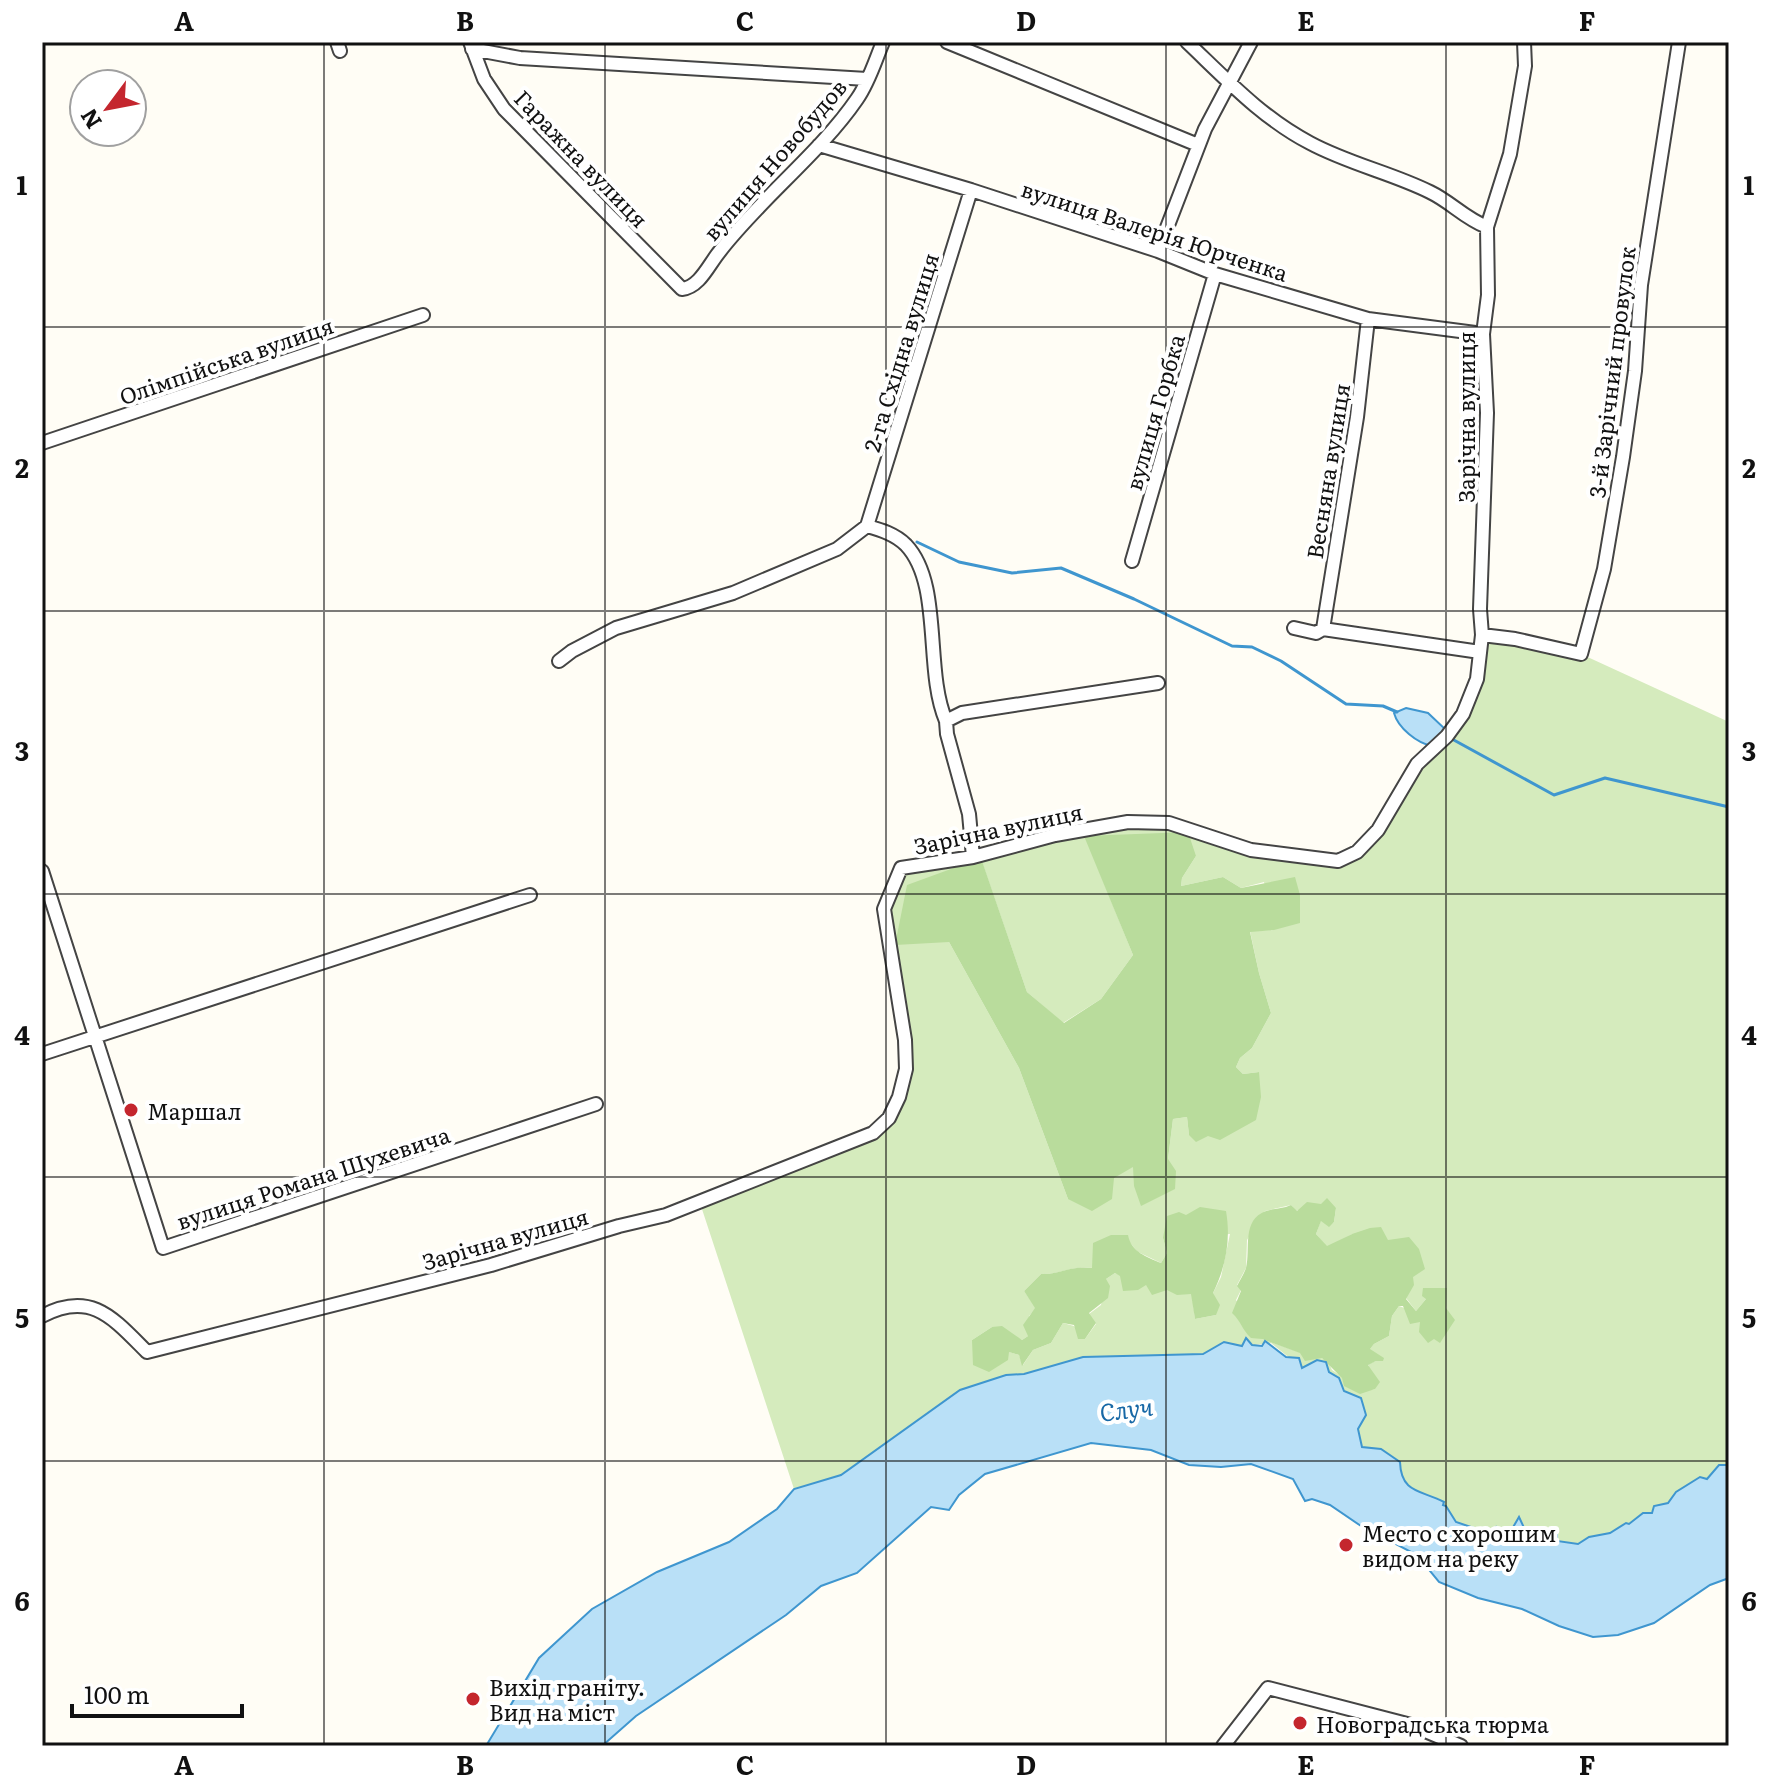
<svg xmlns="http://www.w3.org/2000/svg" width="1771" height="1788" font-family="Literata,serif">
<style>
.green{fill:#d5ebbd;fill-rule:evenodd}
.forest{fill:#b9dc9c}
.water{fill:#b9e0f7;stroke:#3f96cf;stroke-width:2}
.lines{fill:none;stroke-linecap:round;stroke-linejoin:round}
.stream{stroke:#3f96cf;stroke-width:3}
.minor-casing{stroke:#444;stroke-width:16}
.minor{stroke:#fff;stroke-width:12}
.grid{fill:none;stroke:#111;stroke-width:2;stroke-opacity:0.55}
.poi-dot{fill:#c4262e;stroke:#fff;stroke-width:3}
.labels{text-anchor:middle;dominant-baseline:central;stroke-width:8;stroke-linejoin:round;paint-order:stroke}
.street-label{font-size:22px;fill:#111;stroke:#fff}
.poi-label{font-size:22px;fill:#111;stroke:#fff;text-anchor:start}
.water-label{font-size:24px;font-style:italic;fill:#1768a6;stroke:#fff}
.neatline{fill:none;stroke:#111;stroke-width:3}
.grid-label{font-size:26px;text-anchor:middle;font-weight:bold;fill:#111}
</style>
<rect width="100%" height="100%" fill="#fffdf5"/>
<!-- green -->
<path class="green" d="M1482,635L1581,654L1729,722V1465H1719L1707,1479L1700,1477L1676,1492L1668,1503L1610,1533L1589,1537L1578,1544L1525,1539L1526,1532L1521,1523L1516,1530L1518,1536L1508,1539L1456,1522L1439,1499L1420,1493L1407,1484L1381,1449L1362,1448L1344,1391L1317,1360L1302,1368L1271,1343L1236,1347L1224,1342L1203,1354L1083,1357L1024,1374L1006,1375L899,1435L841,1475L794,1489L699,1200L873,1133L889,1118L906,1069L884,909L901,868L1128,822L1212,836L1316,860L1357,852L1417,764L1463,714ZM1085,836L1196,856L1182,878L1181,886L1223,877L1241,888L1264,882L1274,930L1250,931L1259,973L1271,1013L1252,1048L1240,1058L1236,1067L1243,1074L1259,1072L1189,1135L1187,1117L1173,1119L1168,1159L1134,1166L1068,1199L1019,1068L949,942L981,859L1027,992L1063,1023L1101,999L1133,955ZM1321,1204L1336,1208L1334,1222L1329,1226L1321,1220L1316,1234L1327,1247L1352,1234L1388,1240L1409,1291L1406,1298L1416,1311L1426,1299L1429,1288H1447C1443,1305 1451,1322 1443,1338L1434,1339C1424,1326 1414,1310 1399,1306L1392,1316L1389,1336L1374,1344L1369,1350L1376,1361L1368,1364L1375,1389L1365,1391L1332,1370L1328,1361L1322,1358L1313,1357L1262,1339L1236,1300L1241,1290L1237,1285L1246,1268L1247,1240L1265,1211L1291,1205L1296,1211ZM1230,1234L1221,1277L1213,1293L1216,1315L1195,1319L1192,1294L1146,1285L1115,1273L1106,1279L1101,1305L1089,1314L1096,1324L1085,1339L1074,1326L1063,1323L1051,1343L1033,1350L1023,1365L1019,1355L972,1340L992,1327L1022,1340L1028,1336L1029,1316L1036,1308L1024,1291L1041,1274C1060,1275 1071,1265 1093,1268L1130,1243L1138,1252L1161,1263L1167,1253L1163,1238Z"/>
<!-- forest -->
<path class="forest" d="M1188,832L1196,856L1182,878L1181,886L1223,877L1241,888L1295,877L1300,895V923L1274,930L1250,932L1259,973L1271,1013L1252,1048L1240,1058L1236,1067L1243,1074L1259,1072L1261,1097L1256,1120L1220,1140L1208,1136L1196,1142L1189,1135L1187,1117L1173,1119L1168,1159L1176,1171L1175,1189L1141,1206L1134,1186L1133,1167L1114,1178L1112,1199L1092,1211L1068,1199L1019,1068L949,942L895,945L907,885L981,858L1027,992L1064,1023L1101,999L1133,955L1084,836Z
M1327,1198L1336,1208L1334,1222L1329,1227L1321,1221L1316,1234L1327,1246L1352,1234L1370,1228L1381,1227L1388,1240L1409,1237L1419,1249L1425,1269L1413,1277L1414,1285L1406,1299L1416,1311L1426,1299L1422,1296L1423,1288H1447L1446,1308L1455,1320L1440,1343L1434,1339L1428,1343L1419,1332L1420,1322L1410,1324L1403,1306H1399L1392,1316L1389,1336L1374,1344L1370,1349L1384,1358L1383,1361H1376L1368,1365L1380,1382L1375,1389L1360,1394L1344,1386L1342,1378L1322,1358L1305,1361L1300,1353L1262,1339L1251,1338C1242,1330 1241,1321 1232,1313L1241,1291L1237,1286C1240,1280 1244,1274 1246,1268C1251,1249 1241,1220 1266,1211C1275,1208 1283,1209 1291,1205L1297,1211L1307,1202L1321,1204Z
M1200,1207L1226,1211C1231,1240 1226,1266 1213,1293L1220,1305L1216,1315L1195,1319L1191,1294L1177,1295L1167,1290L1152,1295L1146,1285L1138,1290L1123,1291L1120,1276L1115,1273L1106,1279L1110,1286L1108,1298L1089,1313L1096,1323L1085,1339H1078L1074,1325L1063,1323L1051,1343L1033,1350L1022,1366L1019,1355L1009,1352L1008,1360L989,1372L973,1365L972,1340L992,1327L1002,1326L1022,1340L1028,1336L1023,1325L1035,1308L1024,1291L1041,1274C1059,1275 1070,1265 1092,1268L1093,1243L1111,1235H1128C1131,1252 1147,1257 1161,1263L1167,1253L1163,1238L1167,1216L1179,1212L1186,1215Z"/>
<!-- water -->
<path class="water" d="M1406,708L1428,713L1445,729L1432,746C1417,743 1398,728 1394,713Z
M1246,1338L1252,1345L1262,1346L1265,1341L1286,1357L1299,1358L1302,1368L1317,1360L1326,1362L1329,1372L1339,1378L1344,1391L1361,1398L1366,1415L1358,1429L1362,1447L1381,1449L1400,1462C1401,1494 1422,1490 1444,1502L1443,1505L1446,1506L1456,1522L1489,1533L1496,1527L1503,1538L1518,1536L1516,1530L1512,1529L1519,1517L1526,1532L1525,1539L1530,1541L1537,1536L1550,1543L1557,1536V1541L1578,1544L1589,1537L1610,1533L1626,1523L1629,1524L1643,1513H1652L1654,1506L1668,1503L1676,1492L1700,1477L1707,1479L1719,1465H1729V1578L1710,1585L1654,1623L1618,1635L1593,1637L1559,1626L1522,1609L1478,1598L1439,1582L1417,1555L1361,1526L1330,1505L1312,1499L1305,1501L1293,1479L1251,1464L1221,1467L1189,1465L1151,1450L1091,1443L985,1474L959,1495L949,1510L931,1507L857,1573L821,1586L786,1615L636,1716L602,1746H486L539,1658L592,1609L657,1572L729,1542L777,1509L794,1489L841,1475L960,1390L1006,1375L1024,1374L1083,1357L1203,1354L1224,1342L1242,1346Z"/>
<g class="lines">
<!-- stream -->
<path class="stream" d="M917,542L959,562L1012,573L1061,568L1134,599L1232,646L1252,647L1281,661L1346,704L1383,706L1397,712
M1452,739L1554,795L1605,778L1729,807"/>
<defs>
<path id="minor" d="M337,42L340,51
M470,42L484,79L504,109L682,289C700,287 709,264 720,251C761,198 820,153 857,99C869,82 875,61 883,42
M947,42L1198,145
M1187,42C1226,79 1262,118 1310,143C1349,164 1392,173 1430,192C1451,202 1464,218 1487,227
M472,49L520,58L867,79
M819,145L971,190L1158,251L1215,274L1368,319L1483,334
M1158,251L1205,129L1251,42
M42,443L423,315
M867,526C881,530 895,534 906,545C943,584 924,670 946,721
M1132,561L1215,274
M1294,628L1316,633L1323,629L1357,417L1368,319
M1323,629L1480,652
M1482,635L1515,639L1581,654L1604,569L1623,457L1635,371L1641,285L1679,42
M559,661L572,651L616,628L733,593L837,549L867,526L971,190
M973,857L969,814L947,734L946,721L962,713L1158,683
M42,871L163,1248L596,1104
M42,1054L530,895
M42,1316C91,1290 113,1318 147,1352L491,1265L619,1226L666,1215L873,1133L889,1118L899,1097L906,1069L905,1040L884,909L901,868L973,857L1055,835L1128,822L1169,823L1251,850L1338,861L1357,852L1378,830L1417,764L1447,736L1463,714L1477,679L1482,635L1480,609L1487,413L1483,334L1488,295L1487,227L1510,154L1525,66L1524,42
M1223,1746L1268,1688L1411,1725L1461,1746"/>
</defs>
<!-- minor casing -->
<use href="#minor" class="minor-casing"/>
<!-- minor -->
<use href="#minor" class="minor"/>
</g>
<!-- grid -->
<path class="grid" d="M324,42V1746M605,42V1746M886,42V1746M1166,42V1746M1446,42V1746M42,327H1729M42,611H1729M42,894H1729M42,1177H1729M42,1461H1729"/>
<!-- markers -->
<g class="poi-dot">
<circle cx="131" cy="1110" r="8"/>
<circle cx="1346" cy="1545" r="8"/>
<circle cx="473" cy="1699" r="8"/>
<circle cx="1300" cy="1723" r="8"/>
</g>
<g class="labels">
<!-- street labels -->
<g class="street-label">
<text transform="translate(582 158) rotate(46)">Гаражна вулиця</text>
<text transform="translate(774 159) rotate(-49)">вулиця Новобудов</text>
<text transform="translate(1155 230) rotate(18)">вулиця Валерія Юрченка</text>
<text transform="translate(900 352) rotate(-73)">2-га Східна вулиця</text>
<text transform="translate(226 360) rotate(-19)">Олімпійська вулиця</text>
<text transform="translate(1611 372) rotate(-83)">3-й Зарічний провулок</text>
<text transform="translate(1154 412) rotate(-74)">вулиця Горбка</text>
<text transform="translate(1465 417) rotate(-90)">Зарічна вулиця</text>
<text transform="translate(1327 471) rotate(-81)">Весняна вулиця</text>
<text transform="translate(998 828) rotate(-12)">Зарічна вулиця</text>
<text transform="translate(313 1177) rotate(-18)">вулиця Романа Шухевича</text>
<text transform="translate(505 1238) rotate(-16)">Зарічна вулиця</text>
</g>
<!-- poi labels -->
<g class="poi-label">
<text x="147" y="1110">Маршал</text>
<text x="1362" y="1532">Место с хорошим<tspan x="1362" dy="25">видом на реку</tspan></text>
<text x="489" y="1686">Вихід граніту.<tspan x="489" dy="25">Вид на міст</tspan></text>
<text x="1316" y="1723">Новоградська тюрма</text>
</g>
<!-- water labels -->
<g class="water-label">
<text transform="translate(1126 1408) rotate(-7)">Случ</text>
</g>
</g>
<!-- border -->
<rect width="1771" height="1788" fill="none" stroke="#ffffff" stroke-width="88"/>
<!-- north arrow -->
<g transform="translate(108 108) rotate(238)"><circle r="38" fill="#ffffff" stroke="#a0a0a0" stroke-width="2"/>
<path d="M0-6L14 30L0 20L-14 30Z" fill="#c4262e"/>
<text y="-12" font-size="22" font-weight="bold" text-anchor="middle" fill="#111111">N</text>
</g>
<!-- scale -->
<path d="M72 1704v12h170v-12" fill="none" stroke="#111111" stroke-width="4"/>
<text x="84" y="1704" font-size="24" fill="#111111" stroke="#ffffff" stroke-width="6" paint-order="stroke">100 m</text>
<rect x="44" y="44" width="1683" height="1700" class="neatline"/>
<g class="grid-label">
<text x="184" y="31">A</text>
<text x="465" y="31">B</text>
<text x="745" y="31">C</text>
<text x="1026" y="31">D</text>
<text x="1306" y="31">E</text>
<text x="1587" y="31">F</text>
<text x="22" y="195">1</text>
<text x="1749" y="195">1</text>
<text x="22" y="478">2</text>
<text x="1749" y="478">2</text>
<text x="22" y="761">3</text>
<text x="1749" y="761">3</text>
<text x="22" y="1045">4</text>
<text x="1749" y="1045">4</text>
<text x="22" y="1328">5</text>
<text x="1749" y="1328">5</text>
<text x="22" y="1611">6</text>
<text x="1749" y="1611">6</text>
<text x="184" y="1775">A</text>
<text x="465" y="1775">B</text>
<text x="745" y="1775">C</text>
<text x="1026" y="1775">D</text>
<text x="1306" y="1775">E</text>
<text x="1587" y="1775">F</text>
</g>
</svg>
